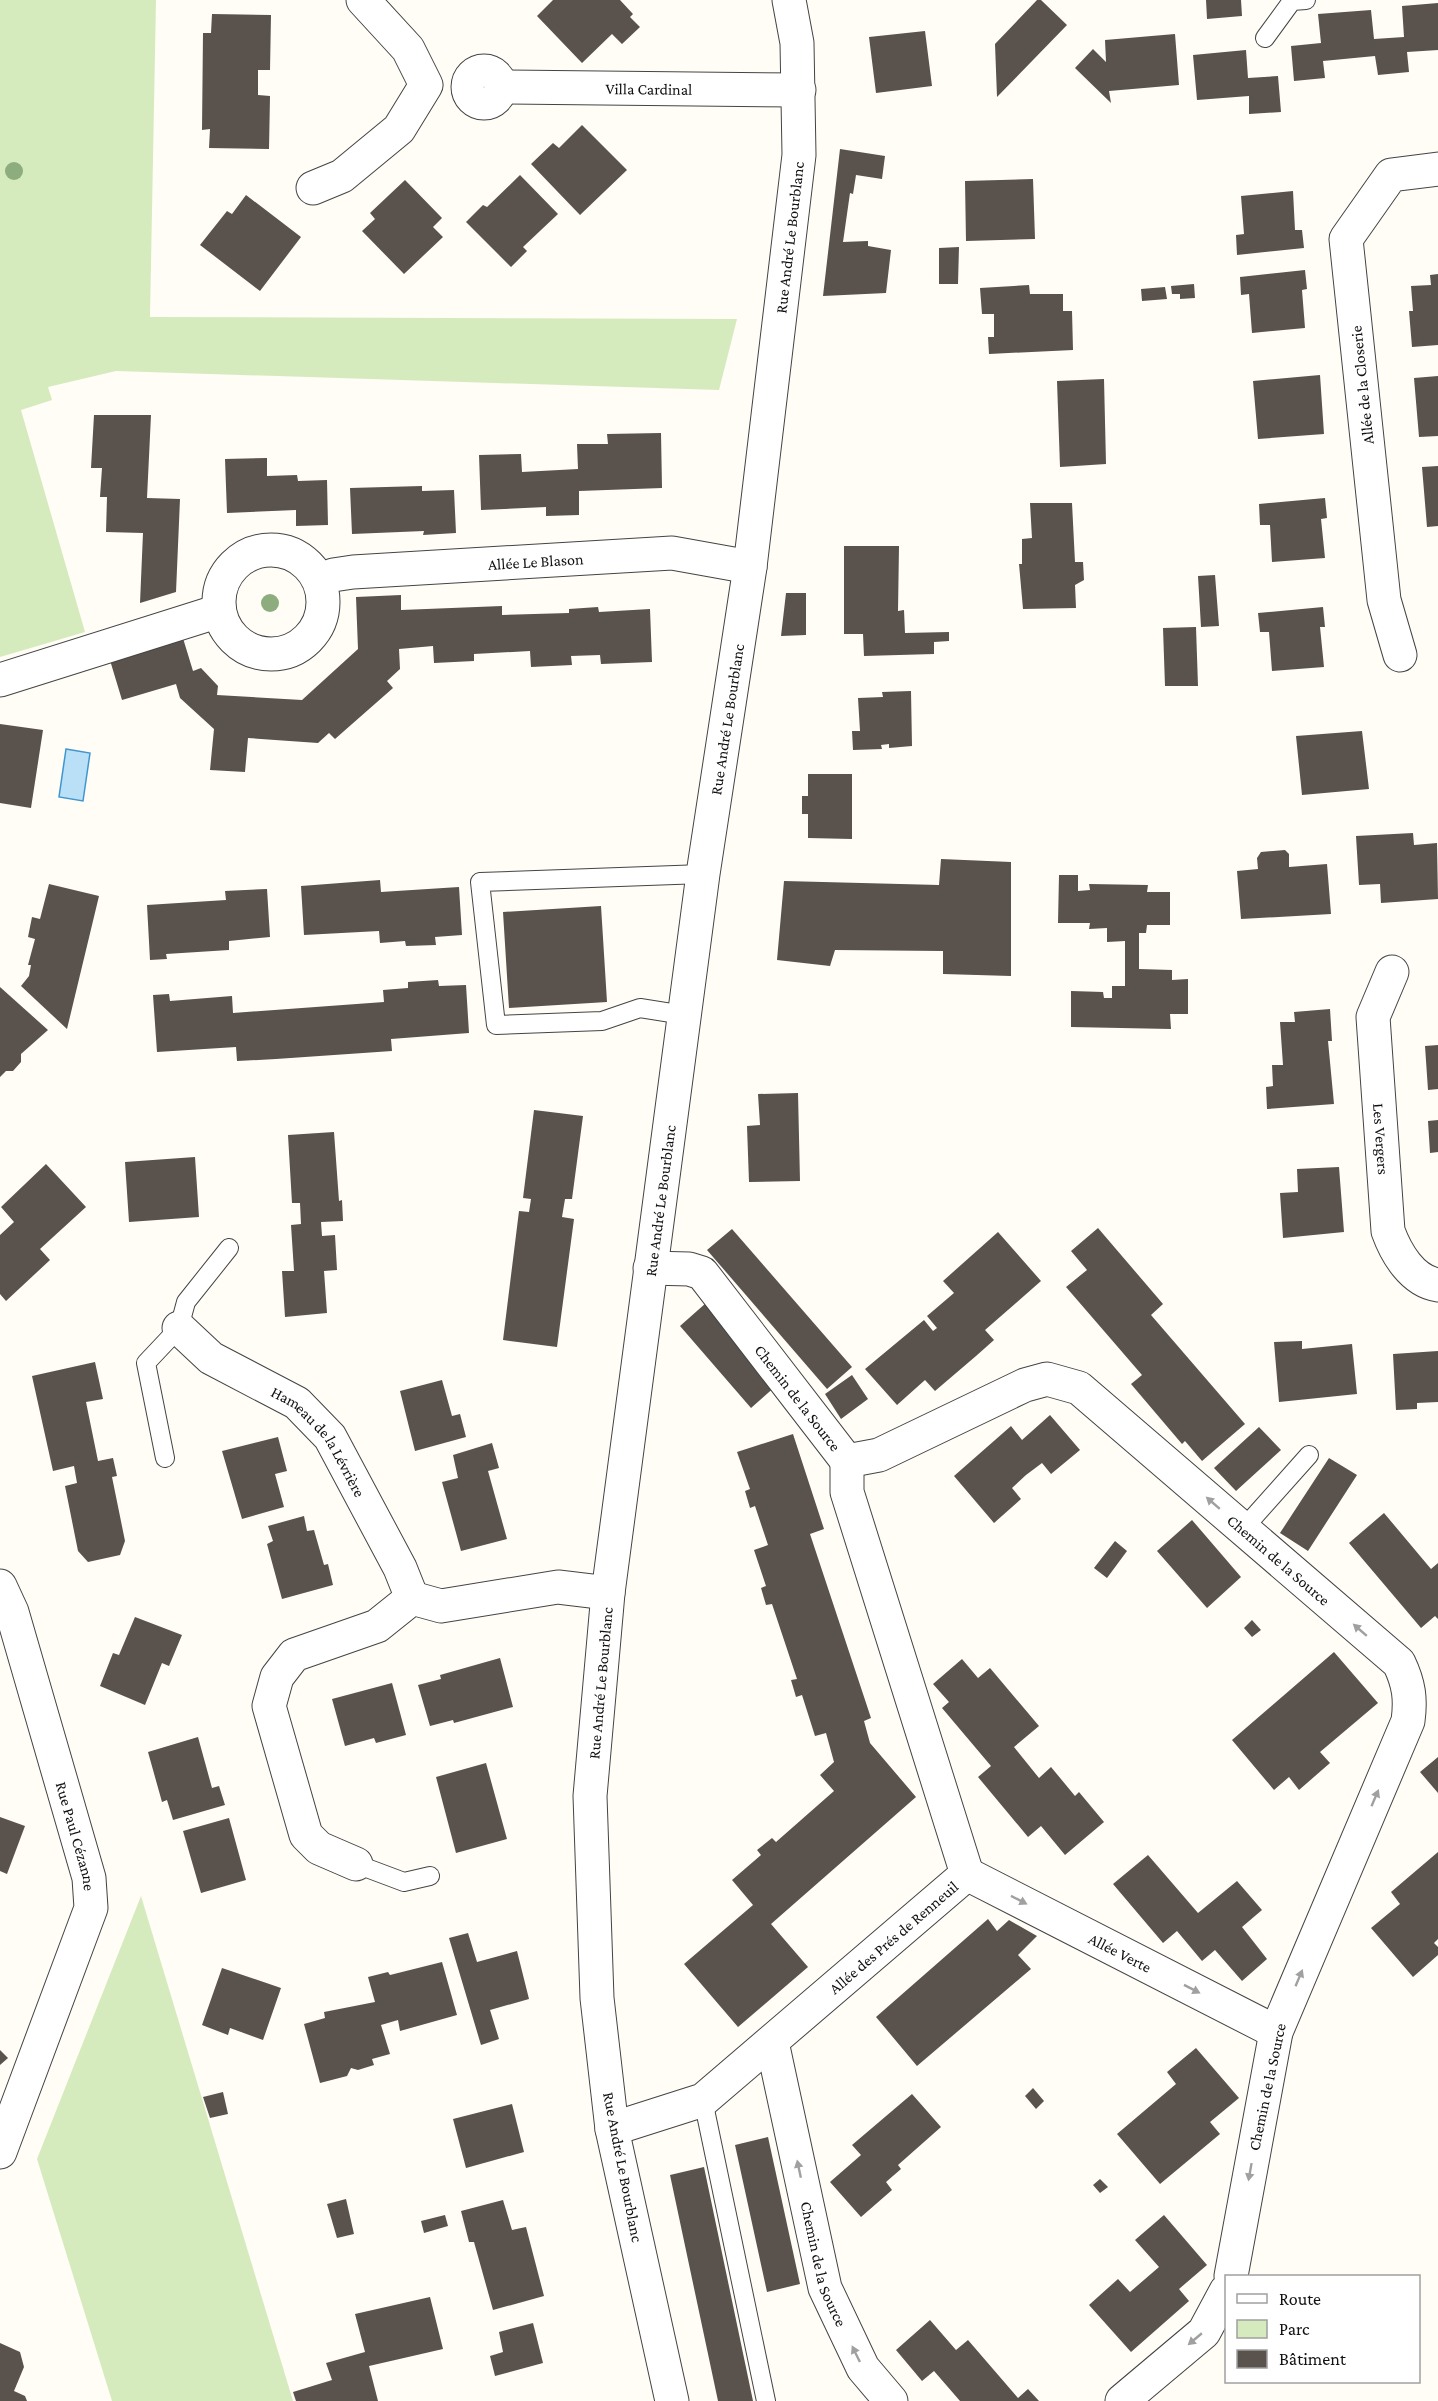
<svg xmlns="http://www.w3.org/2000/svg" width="1438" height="2401" font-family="'Crimson Pro',serif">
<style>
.green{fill:#d5ebbd}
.water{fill:#b9e0f7;stroke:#3f96cf;stroke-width:1.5}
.building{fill:#5a524d}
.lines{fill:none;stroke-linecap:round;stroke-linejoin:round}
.service-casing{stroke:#444;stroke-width:20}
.minor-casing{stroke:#444;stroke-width:35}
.tertiary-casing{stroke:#444;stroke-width:35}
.service{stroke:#fff;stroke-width:18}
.minor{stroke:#fff;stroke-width:33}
.tertiary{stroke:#fff;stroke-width:33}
.tree{fill:#8dad7f}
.oneway{fill:#a0a0a0}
.labels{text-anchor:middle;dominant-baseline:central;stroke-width:6;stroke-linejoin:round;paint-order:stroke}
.street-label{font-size:16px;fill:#111;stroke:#fff}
</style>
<rect width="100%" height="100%" fill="#fffdf5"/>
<!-- green -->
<path class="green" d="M0,0H156L150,317L737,319L719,390L116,371L48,387L52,400L21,410L85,632L0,657Z
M141,1896L293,2401H112L37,2159Z"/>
<!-- water -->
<path class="water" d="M66,749L90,753L83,801L59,797Z"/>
<!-- building -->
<path class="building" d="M553,0H620L633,14L630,17L640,27L622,44L612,34L582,63L537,16Z
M1037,0H1041L1067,25L997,97L995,44Z
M1206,0H1241L1242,16L1207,19Z
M1438,3V50L1407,52L1409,72L1378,75L1375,56L1323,61L1325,78L1294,81L1291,46L1321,43L1318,14L1371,10L1374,39L1404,37L1402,6Z
M212,14L271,15L270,70H258V95L270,96L269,149L209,148L210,129L202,130L203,33H211Z
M925,31L932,86L876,93L869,37Z
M1175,34L1179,85L1109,91L1111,103L1075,68L1093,49L1106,62L1105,40Z
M1246,50L1248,78L1278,76L1281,112L1249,114V96L1197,100L1193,55Z
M582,125L627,170L580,215L531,164L553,143L559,148Z
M840,149L885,156L882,179L856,175L853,194L850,193L843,242L868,241V246L891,250L886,293L823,296Z
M520,175L558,214L523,247L527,251L511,267L466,222L483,205L487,207Z
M1033,179L1035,239L966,241L965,181Z
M405,180L442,218L433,227L443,237L404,274L362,231L375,219L370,213Z
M1293,191L1295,230H1302L1304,248L1237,255L1236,235L1244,234L1241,196Z
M246,195L301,237L260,291L200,245L227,211L232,214Z
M959,247L958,284H939V248Z
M1305,270L1307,289L1302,290L1305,328L1252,333L1249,294L1241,295L1240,277Z
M1438,274V345L1412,347L1409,311H1413L1411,286L1431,285L1430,275Z
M1194,284L1195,298L1180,299V294H1172L1171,286Z
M1029,285L1030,294H1063V311H1072L1073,350L989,354L988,337H994V314H982L980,288Z
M1165,287L1167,299L1142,301L1141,289Z
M1320,375L1324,434L1258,439L1253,381Z
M1438,376V436L1419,437L1414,378Z
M1104,379L1106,464L1060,467L1057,381Z
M94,415H151L147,498L180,499L176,592L140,603L143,533L106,532L107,497H100L102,468H91Z
M661,433L662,488L579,491V515L546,516V507L481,510L479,455L521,454L522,472L578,469L577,444H608L607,434Z
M267,458V476L297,475L298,481L327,480L328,525L296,526V510L227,513L225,459Z
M1438,466V526L1427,527L1422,467Z
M422,486V491L454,490L456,533L423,535L424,531L352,534L350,488Z
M1325,498L1327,518L1321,519L1325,558L1272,562L1270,525H1260L1259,504Z
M1030,503H1072L1075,562H1083L1084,580L1075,585L1076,608L1023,609L1019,564H1022V539L1032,538Z
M844,546H899L898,611L904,610L905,633L949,632V641L934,642V654L864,656L863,634H844Z
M1215,575L1219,626L1201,627L1198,576Z
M786,593H806V635L781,636Z
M401,595V610L502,606V615L569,613V609L598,607L599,612L650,609L652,662L601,664L600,655L571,656L572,665L531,667L530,651L474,654V661L434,663L433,646L399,649L400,669L387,681L393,688L335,739L329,733L318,743L248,738L245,772L210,770L214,729L180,698L176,684L122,700L109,657L182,635L193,671L201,668L218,686L217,695L302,700L358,649L356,597Z
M1323,607L1325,627H1320L1324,667L1272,671L1269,632H1260L1258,613Z
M1196,627L1198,686H1165L1163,628Z
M911,691L912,746L889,748V744L881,745L882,749L853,750L852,731H860L858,698L883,697L882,692Z
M0,724L43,730L31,808L0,803Z
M1362,731L1369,789L1302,795L1296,736Z
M808,774H852V839L808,838V814H802V796H808Z
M1413,833L1414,845L1437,843L1438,899L1381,903L1380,884L1359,885L1356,836Z
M1285,850L1289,854V867L1327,864L1331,914L1241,919L1237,871L1258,869L1257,858L1261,852Z
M941,859L1011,862V976L943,974V951L835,950L830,966L777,960L784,881L939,885Z
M1059,875H1078V891L1090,890L1089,884L1148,885L1147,892H1170V925H1147L1146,933H1139V969L1172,970V980L1188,979V1014H1170L1171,1029L1071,1027V991L1103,992L1104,998H1112V986H1125V941L1107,942V928L1089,929L1090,923H1058Z
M380,880L381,892L459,887L462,935L435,937L436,945L406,946L405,941L380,943L379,931L304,935L301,886Z
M49,884L99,896L67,1029L21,986L29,976L31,965H28L35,939L28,937L32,917L40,919Z
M267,889L270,937L229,941V950L166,954L167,959L150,960L147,905L226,900L225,891Z
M601,906L607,1002L509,1008L503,912Z
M438,980L439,986L466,985L469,1033L391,1039L392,1051L276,1059L237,1061L236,1047L157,1052L153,995L169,994L170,1001L232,996L233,1013L384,1002L383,990L408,988V982Z
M0,987L48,1030L21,1054V1062L13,1071H6L0,1077Z
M1330,1009L1332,1041H1328L1334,1104L1267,1109L1266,1087L1273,1086L1272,1065H1283L1280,1022H1295L1294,1012Z
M1438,1045V1089L1428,1090L1425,1046Z
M798,1093L800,1181L749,1182L747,1126L760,1125L758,1094Z
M534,1110L583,1116L572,1199H565L562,1217L574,1219L557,1347L503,1340L519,1211L529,1212L531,1199L523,1198Z
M1438,1120V1152L1430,1153L1428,1121Z
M334,1132L339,1201L342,1200L343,1221L321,1222L322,1236L335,1235L337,1270L324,1271L327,1313L285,1317L282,1271H294L291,1225L301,1224L300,1203H292L288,1135Z
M195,1157L199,1217L129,1222L125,1162Z
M46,1164L86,1207L40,1249L50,1260L6,1301L0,1294V1235L14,1222L1,1207Z
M1339,1167L1344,1232L1283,1238L1280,1193L1298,1192L1297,1169Z
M1098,1228L1163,1304L1151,1315L1245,1424L1202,1461L1185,1441L1182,1444L1131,1384L1142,1375L1066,1287L1087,1270L1071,1251Z
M732,1229L852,1367L827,1389L707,1250Z
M998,1232L1041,1281L985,1330L994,1340L976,1356L935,1391L925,1380L897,1405L865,1369L924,1320L933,1331L937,1328L927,1316L954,1293L943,1281Z
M706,1303L777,1385L751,1408L680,1326Z
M1302,1341V1349L1352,1344L1357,1394L1279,1402L1274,1342Z
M1438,1351V1402L1417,1403V1409L1396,1410L1393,1354Z
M95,1362L103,1399L86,1402L98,1461L113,1458L117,1476L112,1477L125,1541L120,1555L88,1562L78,1551L65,1486L77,1483L74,1466L53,1471L32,1376Z
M852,1375L868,1399L841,1419L825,1394Z
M442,1380L452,1416L460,1414L466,1437L415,1451L400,1391Z
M1050,1415L1080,1450L1051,1474L1042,1463L1026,1475L1012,1488L1021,1499L994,1523L954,1476L1011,1426L1022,1440Z
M1259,1427L1281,1450L1236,1491L1214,1468Z
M793,1434L824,1529L810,1534L871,1718L864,1721L870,1743L916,1797L771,1924L808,1967L738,2027L684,1964L753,1905L732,1880L761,1855L757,1850L772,1838L776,1842L834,1791L820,1775L834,1762L826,1733L815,1736L802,1695L796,1697L791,1680L797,1679L772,1604L766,1605L761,1588L766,1586L754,1550L768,1545L755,1506L750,1508L745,1491L750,1489L737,1452Z
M278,1437L287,1471L275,1474L284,1507L242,1519L222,1451Z
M492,1443L499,1468L488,1471L507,1539L461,1551L442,1482L458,1478L453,1455Z
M1329,1458L1357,1475L1308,1551L1280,1533Z
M1384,1513L1431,1569L1438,1563V1619L1435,1616L1421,1628L1349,1543Z
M304,1516L307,1531L314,1530L324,1565L328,1564L333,1585L282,1599L267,1544L273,1541L268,1526Z
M1192,1520L1241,1577L1207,1608L1157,1551Z
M1115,1541L1127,1551L1107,1578L1094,1568Z
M135,1617L182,1635L169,1666L162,1663L145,1705L100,1686L113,1653L119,1655Z
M1252,1620L1261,1630L1252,1637L1244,1628Z
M1334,1652L1378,1703L1320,1752L1330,1763L1299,1790L1289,1777L1274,1790L1232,1740Z
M500,1658L513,1707L454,1723L453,1720L430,1726L418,1685L441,1679L440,1675Z
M962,1659L978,1678L990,1668L1039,1726L1014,1747L1039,1778L1051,1767L1075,1796L1079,1792L1104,1822L1065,1855L1041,1826L1028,1837L978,1777L991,1766L942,1708L949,1702L933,1684Z
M392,1683L406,1735L376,1743L374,1738L345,1746L332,1699Z
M198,1737L212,1788L219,1786L225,1805L173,1820L167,1800L162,1802L148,1752Z
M1438,1757V1793L1420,1772Z
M486,1763L507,1839L456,1853L436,1777Z
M0,1817L25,1826L7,1874L0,1871Z
M229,1818L246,1880L201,1893L183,1831Z
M1438,1852V1939L1434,1943L1438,1947V1955L1413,1977L1371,1928L1400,1904L1391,1892Z
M1148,1855L1198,1913L1237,1881L1262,1910L1242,1927L1267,1959L1242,1981L1215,1950L1202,1961L1177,1931L1163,1943L1113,1884Z
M988,1919L997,1931L1009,1920L1037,1936L1018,1955L1031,1969L917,2066L876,2017Z
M468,1933L477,1962L517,1951L529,1999L490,2010L499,2039L481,2045L449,1938Z
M442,1962L457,2015L400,2031L398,2020L381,2025L390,2054L372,2059L374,2065L358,2070L351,2068L347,2076L320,2083L304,2024L325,2018L324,2012L375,2002L368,1977L388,1972L390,1975Z
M222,1968L281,1988L263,2040L230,2028L228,2035L202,2025Z
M1196,2048L1239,2098L1210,2122L1220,2134L1160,2184L1117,2134L1176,2084L1167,2072Z
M0,2050L8,2058L0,2065Z
M1033,2088L1044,2101L1036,2109L1025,2096Z
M223,2092L228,2114L210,2118L203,2097Z
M912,2094L941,2127L898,2165L901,2169L886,2182L892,2190L861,2217L830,2182L861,2155L852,2145Z
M512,2104L524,2152L466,2168L453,2119Z
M768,2137L800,2284L767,2292L735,2145Z
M704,2167L753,2401H718L670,2175Z
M1100,2179L1108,2187L1100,2193L1093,2185Z
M346,2199L354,2234L337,2238L327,2204Z
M503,2200L512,2230L526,2227L544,2296L493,2310L474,2242H469L461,2211Z
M445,2215L448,2226L424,2233L421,2221Z
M1164,2215L1207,2265L1179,2289L1189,2301L1131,2352L1089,2305L1118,2279L1130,2292L1159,2267L1135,2240Z
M430,2297L443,2349L369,2366L378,2401H296L293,2392L332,2380L326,2363L365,2352L355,2314Z
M930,2320L956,2350L968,2340L1018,2398L1028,2389L1039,2401H960L934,2371L922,2381L896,2350Z
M533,2323L543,2363L495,2376L490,2356L503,2352L499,2332Z
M0,2343L20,2352L24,2367L14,2391L25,2396L27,2401H0Z"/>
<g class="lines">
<defs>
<path id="service" d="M1265,38L1292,1L1306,0
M684,1015L640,1008L602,1021L496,1025L480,882L703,874
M165,1458L146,1363L179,1328L186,1302L229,1248
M1243,1529L1309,1455
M356,1864L404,1882L430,1876
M703,2100L766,2401"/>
<g id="minor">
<circle cx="484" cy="87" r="16"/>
<path id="s1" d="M501,87L799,90"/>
<path d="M313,188L342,176L399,129L426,85L408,49L363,0"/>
<circle cx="271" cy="602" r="52"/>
<path id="s2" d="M320,582L333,575L353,572L672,553L750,567"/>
<path d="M1400,655L1384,600L1346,239L1391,175L1438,169"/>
<path d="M0,680L219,611"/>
<path id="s3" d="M1392,972L1373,1017L1388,1231C1396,1253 1412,1281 1438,1285"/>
<path id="s4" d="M650,1268L689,1269L702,1273L847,1461L879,1455L1025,1385L1047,1379L1079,1388L1399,1663C1409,1684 1411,1699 1408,1721L1276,2032L1231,2276"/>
<path id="s5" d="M179,1328L211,1358L297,1403L330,1437L400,1568L412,1598"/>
<path id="s6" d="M0,1586L12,1612L89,1878L91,1908L0,2152"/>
<path d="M356,1864L319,1848L306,1835L269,1706L277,1677L294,1655L377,1626L412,1598L441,1606L558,1587L608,1593"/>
<path id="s7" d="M967,1874L1276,2032"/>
<path id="s8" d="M772,2042L825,2288L863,2368L891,2401"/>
<path id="s9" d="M612,2129L703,2100L967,1874L847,1492V1461"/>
<path d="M1122,2401L1204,2332L1226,2291"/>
</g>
<g id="tertiary">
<path id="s10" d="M672,2401L612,2129L597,1998L590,1796L608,1593L703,874L750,567L799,155L797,43L789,0"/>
</g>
</defs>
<!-- service casing -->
<use href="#service" class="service-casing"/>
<!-- minor casing -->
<use href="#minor" class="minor-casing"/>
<!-- tertiary casing -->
<use href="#tertiary" class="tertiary-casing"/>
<!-- service -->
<use href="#service" class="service"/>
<!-- minor -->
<use href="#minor" class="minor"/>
<!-- tertiary -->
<use href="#tertiary" class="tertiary"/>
</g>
<!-- trees -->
<g class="tree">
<circle cx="14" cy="171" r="9"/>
<circle cx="270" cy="603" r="9"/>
</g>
<!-- one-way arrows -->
<defs><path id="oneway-solid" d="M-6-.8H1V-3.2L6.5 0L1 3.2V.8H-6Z" transform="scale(1.5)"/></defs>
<g class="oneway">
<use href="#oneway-solid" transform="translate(1213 1503) rotate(-139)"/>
<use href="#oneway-solid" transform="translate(1360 1630) rotate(-139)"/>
<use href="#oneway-solid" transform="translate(1375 1798) rotate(-67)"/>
<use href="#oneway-solid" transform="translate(1019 1900) rotate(27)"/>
<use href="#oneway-solid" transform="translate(1299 1978) rotate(-67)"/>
<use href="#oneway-solid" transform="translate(1192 1989) rotate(27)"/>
<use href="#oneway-solid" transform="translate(799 2169) rotate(-102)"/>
<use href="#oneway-solid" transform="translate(1250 2172) rotate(100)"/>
<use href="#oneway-solid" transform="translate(1195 2339) rotate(140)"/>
<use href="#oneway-solid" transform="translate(856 2354) rotate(-116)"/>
</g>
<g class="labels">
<!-- street labels -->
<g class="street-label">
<text stroke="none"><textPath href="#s1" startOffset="148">Villa Cardinal</textPath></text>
<text stroke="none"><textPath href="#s10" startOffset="2184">Rue André Le Bourblanc</textPath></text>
<text transform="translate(1362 385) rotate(-96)">Allée de la Closerie</text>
<text stroke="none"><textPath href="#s2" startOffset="218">Allée Le Blason</textPath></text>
<text stroke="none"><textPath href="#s10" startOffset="1698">Rue André Le Bourblanc</textPath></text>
<text stroke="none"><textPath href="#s3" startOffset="171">Les Vergers</textPath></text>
<text stroke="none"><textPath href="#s10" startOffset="1212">Rue André Le Bourblanc</textPath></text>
<text stroke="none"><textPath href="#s4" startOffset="210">Chemin de la Source</textPath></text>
<text stroke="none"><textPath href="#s5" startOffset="184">Hameau de la Lévrière</textPath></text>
<text stroke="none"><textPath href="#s4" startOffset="804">Chemin de la Source</textPath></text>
<text stroke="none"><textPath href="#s10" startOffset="726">Rue André Le Bourblanc</textPath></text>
<text stroke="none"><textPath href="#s6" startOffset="262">Rue Paul Cézanne</textPath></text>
<text stroke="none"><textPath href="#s9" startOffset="346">Allée des Prés de Renneuil</textPath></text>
<text stroke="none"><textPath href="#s7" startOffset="172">Allée Verte</textPath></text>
<text transform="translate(1267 2087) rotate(-78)">Chemin de la Source</text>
<text transform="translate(623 2167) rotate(79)">Rue André Le Bourblanc</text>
<text stroke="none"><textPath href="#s8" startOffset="228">Chemin de la Source</textPath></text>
</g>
</g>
<!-- legend -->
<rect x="1225" y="2275" width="195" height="108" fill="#ffffff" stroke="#a0a0a0" stroke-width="1.5"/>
<rect x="1237" y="2294" width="30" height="9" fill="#ffffff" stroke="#a0a0a0" stroke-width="1.5"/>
<text x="1279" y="2305" font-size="18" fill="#111111">Route</text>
<rect x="1237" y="2320" width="30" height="18" fill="#d5ebbd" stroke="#a0a0a0" stroke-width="1.5"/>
<text x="1279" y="2335" font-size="18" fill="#111111">Parc</text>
<rect x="1237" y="2350" width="30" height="18" fill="#5a524d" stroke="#a0a0a0" stroke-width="1.5"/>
<text x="1279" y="2365" font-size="18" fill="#111111">Bâtiment</text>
</svg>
